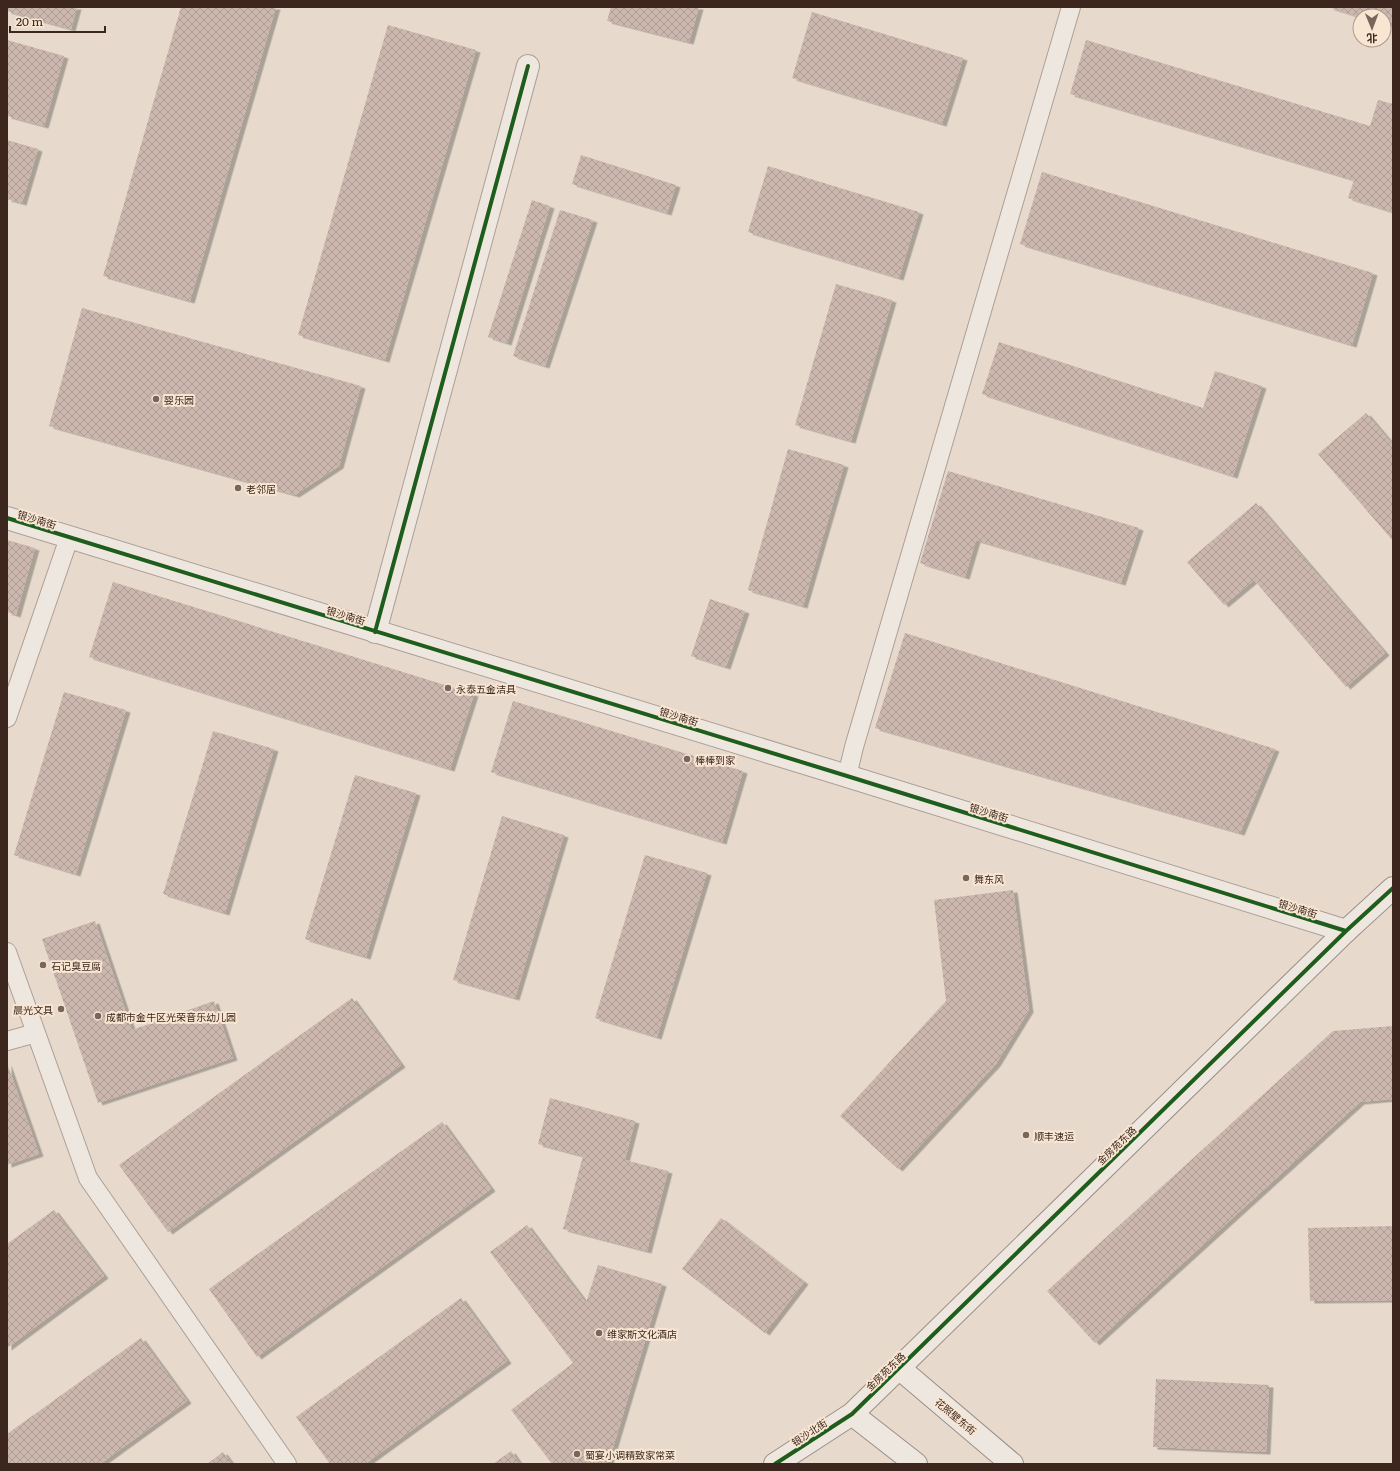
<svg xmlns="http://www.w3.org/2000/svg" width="1400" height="1471" font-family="Literata,'Noto Sans SC',serif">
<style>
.building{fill:url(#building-cross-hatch);filter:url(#shadow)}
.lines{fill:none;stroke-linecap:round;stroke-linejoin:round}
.lane-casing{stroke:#ac9f96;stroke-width:20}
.street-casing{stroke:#ac9f96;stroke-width:24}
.secondary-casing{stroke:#9c8f86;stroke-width:24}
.lane{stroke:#eee7e0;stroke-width:18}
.street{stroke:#eee7e0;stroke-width:22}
.secondary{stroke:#eee7e0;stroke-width:22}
.cycleway-casing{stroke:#f8e6d3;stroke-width:6}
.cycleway{stroke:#1b5e20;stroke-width:4}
.poi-dot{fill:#78655b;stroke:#f8e6d3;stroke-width:1.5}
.labels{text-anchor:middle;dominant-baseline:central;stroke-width:4;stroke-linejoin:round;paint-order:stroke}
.poi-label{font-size:10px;fill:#3c261d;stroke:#f8e6d3;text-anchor:start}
.street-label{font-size:10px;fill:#3c261d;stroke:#f8e6d3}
</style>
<defs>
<pattern id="building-cross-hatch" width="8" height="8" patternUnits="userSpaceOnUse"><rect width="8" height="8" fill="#cbb7ae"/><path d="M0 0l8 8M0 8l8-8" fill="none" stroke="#af9d95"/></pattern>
<filter id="shadow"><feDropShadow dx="4.5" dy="2.5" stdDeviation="0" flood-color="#0004"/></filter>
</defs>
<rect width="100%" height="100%" fill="#e7dacd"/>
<!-- building -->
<path class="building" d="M7,7H77L71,29L7,11Z
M181,7H276L190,301L103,276Z
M611,7H699L689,42L607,21Z
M1328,7H1393V27L1384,24V16H1360V17Z
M812,12L963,58L942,124L792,78Z
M388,25L476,50L385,360L298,335Z
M7,40L64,56L44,126L7,116Z
M1086,40L1370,126L1378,100L1393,104V212L1348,198L1354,180L1070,94Z
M7,140L38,149L22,203L7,199Z
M581,155L676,185L667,213L572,184Z
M768,166L919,212L899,278L748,232Z
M1042,172L1373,273L1352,345L1020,244Z
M532,200L550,206L507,343L488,337Z
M560,210L593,220L545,366L513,356Z
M836,284L892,300L851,441L795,425Z
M82,308L361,386L339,466L295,495L49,426Z
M999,342L1203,408L1215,371L1262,386L1233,476L982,394Z
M1366,413L1393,445V541L1318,454Z
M788,449L844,465L803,606L748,590Z
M948,471L1139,528L1121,583L976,540L965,577L920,563Z
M1256,503L1385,653L1346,687L1254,580L1224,605L1187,562Z
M7,540L35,548L16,615L7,612Z
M113,582L474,694L450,769L89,657Z
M710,599L745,611L726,667L691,656Z
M905,633L1275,749L1240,833L875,728Z
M64,692L126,710L76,874L14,855Z
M513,701L743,771L722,842L491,772Z
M213,731L274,749L225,913L163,894Z
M355,775L416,793L366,957L305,939Z
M502,816L564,835L515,998L453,980Z
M645,855L707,873L657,1037L595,1018Z
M1013,890L1029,1010L996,1064L898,1169L840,1116L946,1001L934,900Z
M95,921L132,1030L214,1001L233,1058L98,1103L42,939Z
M352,998L401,1065L168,1232L119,1165Z
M1393,1026V1099L1360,1102L1095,1343L1047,1291L1333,1031Z
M7,1063L39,1154L7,1165Z
M550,1098L635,1121L625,1160L668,1171L647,1251L563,1229L583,1156L538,1144Z
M442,1122L491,1189L257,1357L209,1289Z
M54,1210L104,1276L7,1348V1244Z
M721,1218L804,1282L765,1333L682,1269Z
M527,1225L586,1303L598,1265L662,1284L609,1461L605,1464H552L511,1410L573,1363L490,1252Z
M1393,1226V1300L1310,1301L1308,1228Z
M461,1298L507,1361L365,1464H330L296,1417Z
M141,1338L187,1401L100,1464H7V1434Z
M1156,1379L1269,1385L1266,1452L1153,1447Z
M511,1451L520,1464H493Z
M223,1452L232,1464H207Z"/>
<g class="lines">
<defs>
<path id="lane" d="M7,718L69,538
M847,776L854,747L1071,7
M7,952L88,1178L287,1464
M7,1041L36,1033"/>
<path id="street" d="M7,518L847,776L1346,931
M375,632L528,66"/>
<path id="secondary" d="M899,1368L1012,1464
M852,1414L916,1464
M775,1464L852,1414L1346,931L1393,888"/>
</defs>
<!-- lane casing -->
<use href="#lane" class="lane-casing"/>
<!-- street casing -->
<use href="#street" class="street-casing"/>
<!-- secondary casing -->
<use href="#secondary" class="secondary-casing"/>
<!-- lane -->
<use href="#lane" class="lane"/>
<!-- street -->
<use href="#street" class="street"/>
<!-- secondary -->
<use href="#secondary" class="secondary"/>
<defs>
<path id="cycleway" d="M7,518L847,776L1346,931
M375,632L528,66
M775,1464L852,1414L1346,931L1393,888"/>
</defs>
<!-- cycleway casing -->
<use href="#cycleway" class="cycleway-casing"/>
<!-- cycleway -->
<use href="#cycleway" class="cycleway"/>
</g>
<!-- markers -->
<g class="poi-dot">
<circle cx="156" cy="399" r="4"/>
<circle cx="238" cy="488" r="4"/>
<circle cx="448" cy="688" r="4"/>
<circle cx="687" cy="759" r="4"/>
<circle cx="966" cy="878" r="4"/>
<circle cx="43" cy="965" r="4"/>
<circle cx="61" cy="1009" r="4"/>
<circle cx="98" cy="1016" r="4"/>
<circle cx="1026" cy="1135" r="4"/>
<circle cx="599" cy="1333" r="4"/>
<circle cx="577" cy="1454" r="4"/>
</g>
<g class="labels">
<!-- poi labels -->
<g class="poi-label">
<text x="164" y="399">婴乐园</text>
<text x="246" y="488">老邻居</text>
<text x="456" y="688">永泰五金洁具</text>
<text x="695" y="759">棒棒到家</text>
<text x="974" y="878">舞东风</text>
<text x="51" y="965">石记臭豆腐</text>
<text x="53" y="1009" text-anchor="end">晨光文具</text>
<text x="106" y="1016">成都市金牛区光荣音乐幼儿园</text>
<text x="1034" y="1135">顺丰速运</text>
<text x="607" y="1333">维家斯文化酒店</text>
<text x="585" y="1454">蜀宴小调精致家常菜</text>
</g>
<!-- street labels -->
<g class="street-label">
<text transform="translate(37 519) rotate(17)">银沙南街</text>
<text transform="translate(346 615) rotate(17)">银沙南街</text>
<text transform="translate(679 716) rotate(17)">银沙南街</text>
<text transform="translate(989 812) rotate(17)">银沙南街</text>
<text transform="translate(1298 908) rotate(17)">银沙南街</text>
<text transform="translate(1116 1145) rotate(-44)">金房苑东路</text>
<text transform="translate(885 1371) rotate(-44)">金房苑东路</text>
<text transform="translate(956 1416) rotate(40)">花照壁东街</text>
<text transform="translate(809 1432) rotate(-33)">银沙北街</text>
</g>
</g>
<!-- border -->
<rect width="1400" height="1471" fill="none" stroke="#3c261d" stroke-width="16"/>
<!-- north arrow -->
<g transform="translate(1372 28) rotate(179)"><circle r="19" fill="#f8e6d3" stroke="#ad998a"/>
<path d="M0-3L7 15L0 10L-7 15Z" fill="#78655b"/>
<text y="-6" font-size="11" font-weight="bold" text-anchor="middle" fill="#3c261d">北</text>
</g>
<!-- scale -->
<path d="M10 26v6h95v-6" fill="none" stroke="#3c261d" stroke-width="2"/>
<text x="16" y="26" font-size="12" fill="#3c261d" stroke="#f8e6d3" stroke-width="3" paint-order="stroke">20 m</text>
</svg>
